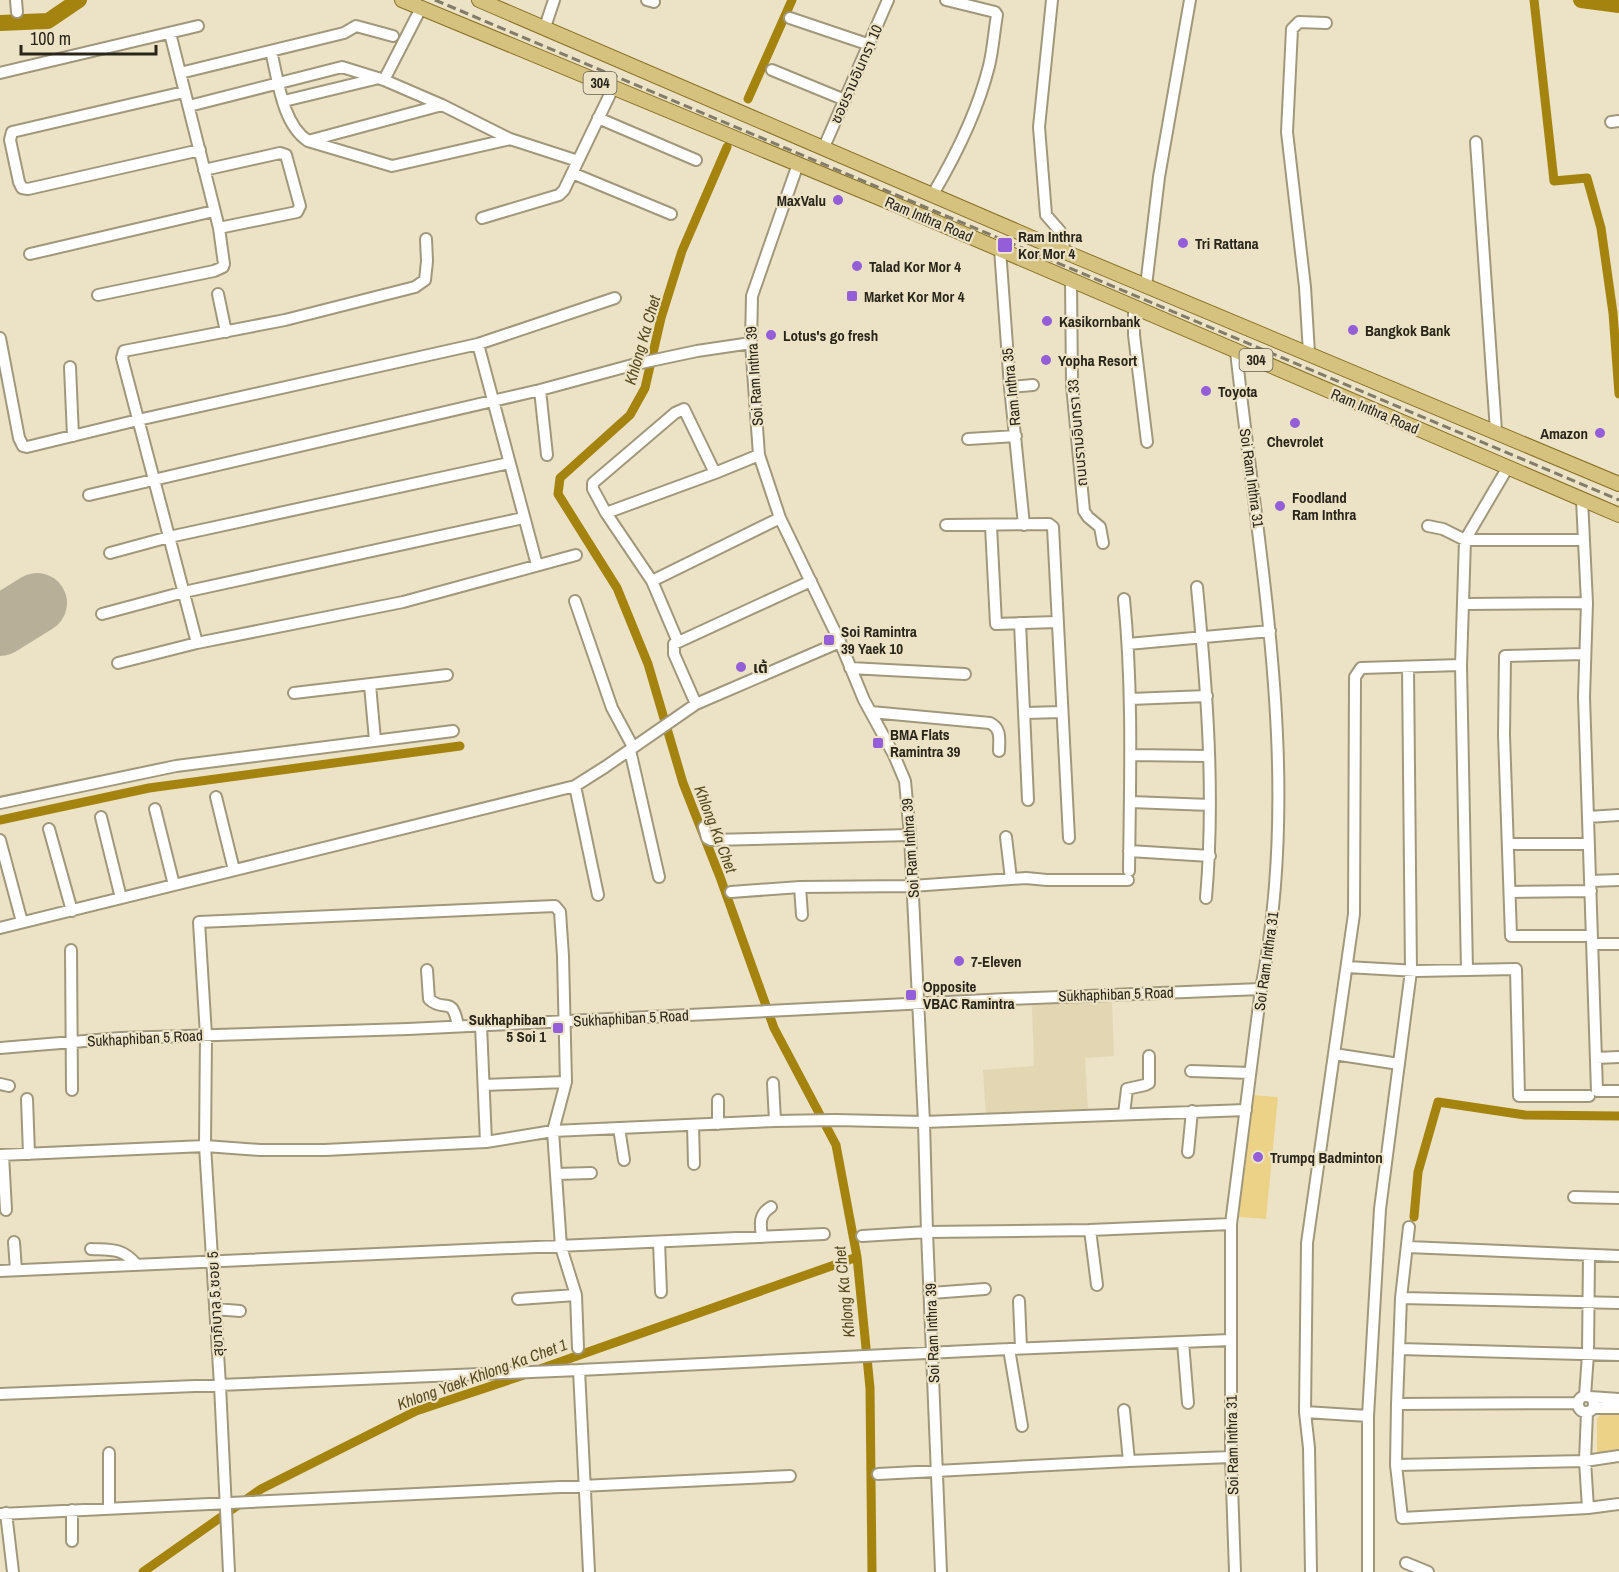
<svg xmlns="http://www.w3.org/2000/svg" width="1619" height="1572" font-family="'Archivo Narrow','Noto Sans Thai',sans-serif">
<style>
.built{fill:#e3d6b3}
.green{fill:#ecd287}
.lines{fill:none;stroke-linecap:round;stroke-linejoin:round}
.canal{stroke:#a4840f;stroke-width:9}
.river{stroke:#a4840f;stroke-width:16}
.runway{stroke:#b7af97;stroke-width:60}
.minor-casing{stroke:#a1987c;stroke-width:14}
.major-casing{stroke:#887124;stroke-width:16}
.minor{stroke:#fff;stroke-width:10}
.major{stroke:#d6c27f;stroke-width:14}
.rail{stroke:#827c69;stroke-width:3;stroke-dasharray:9 4.5;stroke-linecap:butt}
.poi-dot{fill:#935ed7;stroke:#ece2c5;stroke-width:2}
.labels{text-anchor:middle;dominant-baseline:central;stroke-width:4.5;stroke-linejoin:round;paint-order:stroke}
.shield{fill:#ece2c5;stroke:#635e4d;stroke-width:1.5}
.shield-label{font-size:14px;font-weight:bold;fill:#28251a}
.street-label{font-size:15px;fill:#28251a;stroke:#ece2c5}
.poi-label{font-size:15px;font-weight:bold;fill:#28251a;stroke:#ece2c5;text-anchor:start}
.water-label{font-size:16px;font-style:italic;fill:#584b21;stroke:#ece2c5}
</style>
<rect width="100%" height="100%" fill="#ece2c5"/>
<!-- built -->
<path class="built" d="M1112,1002L1114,1056L1085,1058L1088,1110L986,1116L983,1070L1034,1066L1032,1005Z"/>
<!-- green -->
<path class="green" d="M1251,1095L1278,1097L1266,1219L1239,1217Z
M1602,1412H1619V1451L1597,1454V1419Z"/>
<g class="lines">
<!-- canal -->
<path class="canal" d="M1534,0L1554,181L1587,178L1601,228L1613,313L1619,394
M748,99L792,0
M727,147L682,251L661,318L645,388L630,415L560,478L558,494L617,588L648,664L683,783L720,877L774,1028L836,1145L857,1257L870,1388L872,1572
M0,820L149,788L460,746
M1414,1217L1418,1172L1438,1102L1525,1115L1619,1116
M540,1369L857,1257
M143,1572L261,1489L416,1411L524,1375"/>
<!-- river -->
<path class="river" d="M1581,0L1619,5
M0,23L48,21L79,0"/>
<!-- runway -->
<path class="runway" d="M0,626L37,603"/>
<defs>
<path id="minor" d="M16,0L17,12
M647,0L654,2
M1052,0L1039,127L1046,215L1060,231L1065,252
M790,18L870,45
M545,27L554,0
M271,51C278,79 282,124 308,141L392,166L510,139
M772,70L845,100
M0,73L198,26
M180,73L344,33L356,26L393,36
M384,80L421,8
M184,92L12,132L10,140L19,182L22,188L28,189L200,150
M284,101L375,79
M189,106L342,67L384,80L442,105L510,139L578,161
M598,118L696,160
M1611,122L1619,121
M308,141L442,105
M1476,142L1496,431
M824,147L888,0
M798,164L752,296L751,343L759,455L780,518L840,642L864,700L894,755L905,781L910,835L924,1122L927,1232L941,1572
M204,170L280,153L286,155L300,206L297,212L219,228
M572,173L671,214
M933,194C956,155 978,110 989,66C993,50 994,32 997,15L995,12L946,0
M482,218L559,195L564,190L613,88
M1000,249L1010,387L1024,525
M30,254L214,211
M1071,280L1072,385L1084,511L1088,517L1100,527L1103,543
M1146,286L1159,177L1190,0
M218,294L226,332
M98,295L214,271L223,267L224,264L219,228L170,33
M1134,307V335L1147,442
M0,338L19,438L23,446L27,447L138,420L478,344L615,298
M478,344L537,565
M1309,353L1305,287L1287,132L1292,29L1299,22L1326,23
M70,367L73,436
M1010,387L1033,385
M540,390L547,455
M968,439L1016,436
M89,495L540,390L636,364L697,351L751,343
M1582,499L1587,603L1584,697L1597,1091H1619
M606,513L715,473L759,455
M946,525L1049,524L1053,527L1069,838
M991,526L996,624L1057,622
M1428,526L1443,529L1465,540H1584
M110,553L169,537L509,463
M652,581L780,518
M1197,587C1207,691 1215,794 1206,898
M1124,599C1133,690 1130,780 1129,871
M575,601L612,708L633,747
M1464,604L1587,603
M102,614L184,592L523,518
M1020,623L1028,800
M678,642L652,581L606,513L593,489V483L675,413L684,409L715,473
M197,643L122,358L124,351L285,320L415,287L425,280L427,261L426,239
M1128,644L1270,631
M1585,654L1505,656L1504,735L1511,936H1592
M118,663L197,643L403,602L576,555
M850,668L965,674
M370,685L375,740
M294,693L447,675
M1130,699L1207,696
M696,704L674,654V644L811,581
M871,712L990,723C1002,729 999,740 999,751
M1025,713L1062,712
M630,750L659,877
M1132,755L1209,756
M575,786L598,895
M216,797L234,870
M1131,802L1210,805
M0,803L176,766L453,731
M155,809L174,885
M101,817L121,898
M1588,817L1619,815
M704,827L707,838L711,840L910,835
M49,829L72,911
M1006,837L1011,879
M0,840L22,922
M1509,844H1589
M1129,851L1210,856
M1591,881L1619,880
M800,887L802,915
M731,892L800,887L912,886L1026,878L1047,880H1128
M1510,892L1591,891
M0,928L575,786L605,767L696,704L840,642
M1592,944H1619
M71,950L72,1090
M1347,967L1417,971L1516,969L1519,1096H1589
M427,970L429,999C445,1014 452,993 458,1026
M1467,970L1461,665L1465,540L1508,467
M481,1025L486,1142
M0,1048L121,1038L408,1029L1007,999L1261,989
M1334,1054L1399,1064
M1596,1058L1619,1057
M1191,1071L1250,1073
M773,1083L775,1121
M0,1084L9,1086
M484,1085L566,1082
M27,1099L29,1154
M718,1100V1124
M1124,1114L1127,1089L1145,1085L1149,1083V1056
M693,1125L694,1164
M619,1128L624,1160
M1188,1152L1192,1111
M0,1155L205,1146L260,1150H325L486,1142L553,1131L775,1121L835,1120L924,1122L1246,1110
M3,1155L6,1210
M556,1174L591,1173
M1574,1197L1619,1198
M1409,1227L1401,1298L1397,1404L1396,1465L1402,1518L1588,1508L1619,1504
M1090,1230L1097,1285
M862,1236L927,1232L1090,1230L1231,1224
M762,1237C760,1224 759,1214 771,1207
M14,1242L16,1270
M659,1242L661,1292
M1408,1247L1619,1256
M91,1249C112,1250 122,1248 136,1264
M0,1271L824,1234
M931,1293L985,1289
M1401,1298L1619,1303
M518,1299L576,1295
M1019,1301L1021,1348
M215,1309L240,1311
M1183,1342L1188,1403
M1009,1349L1022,1426
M1400,1349L1619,1355
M579,1370L589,1572
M0,1394L579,1370L1009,1349L1230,1340
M1585,1396L1588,1354L1589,1255
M1578 1404a8 8 0 1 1 16 0a8 8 0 1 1-16 0Z
M1590,1397L1619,1399
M1397,1404L1578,1403
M1593,1408H1619
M1124,1410L1129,1461
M1305,1412L1368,1416
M1587,1412L1585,1461L1588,1508
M109,1453V1509
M1396,1465L1585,1461L1619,1456
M878,1474L1129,1461L1231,1457
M72,1510V1541
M6,1513L13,1572
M0,1514L790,1476
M1406,1563L1428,1572
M229,1572L220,1385L205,1146L206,1035L199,922L555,906L560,912L563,956L566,1082L553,1131L561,1247L576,1295L578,1348
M1235,1572L1231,1457V1224L1261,989C1303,777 1259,563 1236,351
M1311,1572L1309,1448L1305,1412L1307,1243L1354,914L1355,677L1361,668L1461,665
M1368,1572V1416L1380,1209L1411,971L1408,667"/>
<path id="major" d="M402,0L894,204L1619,515
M479,0L1065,252L1619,484"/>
</defs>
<!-- minor casing -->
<use href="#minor" class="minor-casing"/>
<!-- major casing -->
<use href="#major" class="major-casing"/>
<!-- minor -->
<use href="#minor" class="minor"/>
<!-- major -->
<use href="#major" class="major"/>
<!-- rail -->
<path class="rail" d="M435,0L1619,500"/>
</g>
<!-- markers -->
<g class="poi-dot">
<circle cx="838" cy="200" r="6"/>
<circle cx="1183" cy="243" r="6"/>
<rect x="997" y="237" width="16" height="16" rx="3"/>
<circle cx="857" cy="266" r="6"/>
<rect x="846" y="290" width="12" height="12" rx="3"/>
<circle cx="1047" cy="321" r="6"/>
<circle cx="1353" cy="330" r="6"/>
<circle cx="771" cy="335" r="6"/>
<circle cx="1046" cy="360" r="6"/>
<circle cx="1206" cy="391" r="6"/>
<circle cx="1295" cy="423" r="6"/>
<circle cx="1600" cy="433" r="6"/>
<circle cx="1280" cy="506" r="6"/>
<rect x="823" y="634" width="12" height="12" rx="3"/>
<circle cx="741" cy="667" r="6"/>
<rect x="872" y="737" width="12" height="12" rx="3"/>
<circle cx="959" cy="961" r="6"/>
<rect x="905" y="989" width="12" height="12" rx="3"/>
<rect x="552" y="1022" width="12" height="12" rx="3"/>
<circle cx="1258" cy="1157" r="6"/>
</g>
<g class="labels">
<!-- shield labels -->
<g class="shield">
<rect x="583.5" y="72" width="33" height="22" rx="4.5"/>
<rect x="1239.5" y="349" width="33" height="22" rx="4.5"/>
</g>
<g class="shield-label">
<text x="600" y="83">304</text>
<text x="1256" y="360">304</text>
</g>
<!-- street labels -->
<g class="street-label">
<text transform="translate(856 74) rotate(-66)">ซอยรามอินทรา 10</text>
<text transform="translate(929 219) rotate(23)">Ram Inthra Road</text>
<text transform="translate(754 376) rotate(-94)">Soi Ram Inthra 39</text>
<text transform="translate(1011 387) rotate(-96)">Ram Inthra 35</text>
<text transform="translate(1375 411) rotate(23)">Ram Inthra Road</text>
<text transform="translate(1077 433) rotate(-95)">ถนนรามอินทรา 33</text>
<text transform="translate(1252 478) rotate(82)">Soi Ram Inthra 31</text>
<text transform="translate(910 848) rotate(-94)">Soi Ram Inthra 39</text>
<text transform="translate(1266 961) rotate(-82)">Soi Ram Inthra 31</text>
<text transform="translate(1116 994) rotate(-2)">Sukhaphiban 5 Road</text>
<text transform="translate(631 1018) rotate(-3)">Sukhaphiban 5 Road</text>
<text transform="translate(145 1038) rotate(-3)">Sukhaphiban 5 Road</text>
<text transform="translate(215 1304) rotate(-93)">สุขาภิบาล 5 ซอย 5</text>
<text transform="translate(932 1333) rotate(-92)">Soi Ram Inthra 39</text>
<text transform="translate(1232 1445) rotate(-91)">Soi Ram Inthra 31</text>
</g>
<!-- poi labels -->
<g class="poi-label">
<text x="826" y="200" text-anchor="end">MaxValu</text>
<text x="1018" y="236">Ram Inthra<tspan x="1018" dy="17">Kor Mor 4</tspan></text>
<text x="1195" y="243">Tri Rattana</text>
<text x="869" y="266">Talad Kor Mor 4</text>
<text x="864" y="296">Market Kor Mor 4</text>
<text x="1059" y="321">Kasikornbank</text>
<text x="1365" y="330">Bangkok Bank</text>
<text x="783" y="335">Lotus's go fresh</text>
<text x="1058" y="360">Yopha Resort</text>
<text x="1218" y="391">Toyota</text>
<text x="1588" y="433" text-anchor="end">Amazon</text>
<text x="1295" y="441" text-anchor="middle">Chevrolet</text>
<text x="1292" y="497">Foodland<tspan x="1292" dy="17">Ram Inthra</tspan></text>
<text x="841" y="631">Soi Ramintra<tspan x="841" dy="17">39 Yaek 10</tspan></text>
<text x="753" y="667">เต้</text>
<text x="890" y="734">BMA Flats<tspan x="890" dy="17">Ramintra 39</tspan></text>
<text x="971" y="961">7-Eleven</text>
<text x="923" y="986">Opposite<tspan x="923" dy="17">VBAC Ramintra</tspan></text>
<text x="546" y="1019" text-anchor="end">Sukhaphiban<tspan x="546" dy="17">5 Soi 1</tspan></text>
<text x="1270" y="1157">Trumpq Badminton</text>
</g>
<!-- water labels -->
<g class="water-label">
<text transform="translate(642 340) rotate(-74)">Khlong Ka Chet</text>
<text transform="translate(716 829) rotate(69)">Khlong Ka Chet</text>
<text transform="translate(844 1292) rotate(-96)">Khlong Ka Chet</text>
<text transform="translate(482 1374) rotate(-20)">Khlong Yaek Khlong Ka Chet 1</text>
</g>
</g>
<!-- scale -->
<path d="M21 45v9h135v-9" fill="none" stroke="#28251a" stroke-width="3"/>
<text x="30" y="45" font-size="18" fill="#28251a" stroke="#ece2c5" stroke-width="4.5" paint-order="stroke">100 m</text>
</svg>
